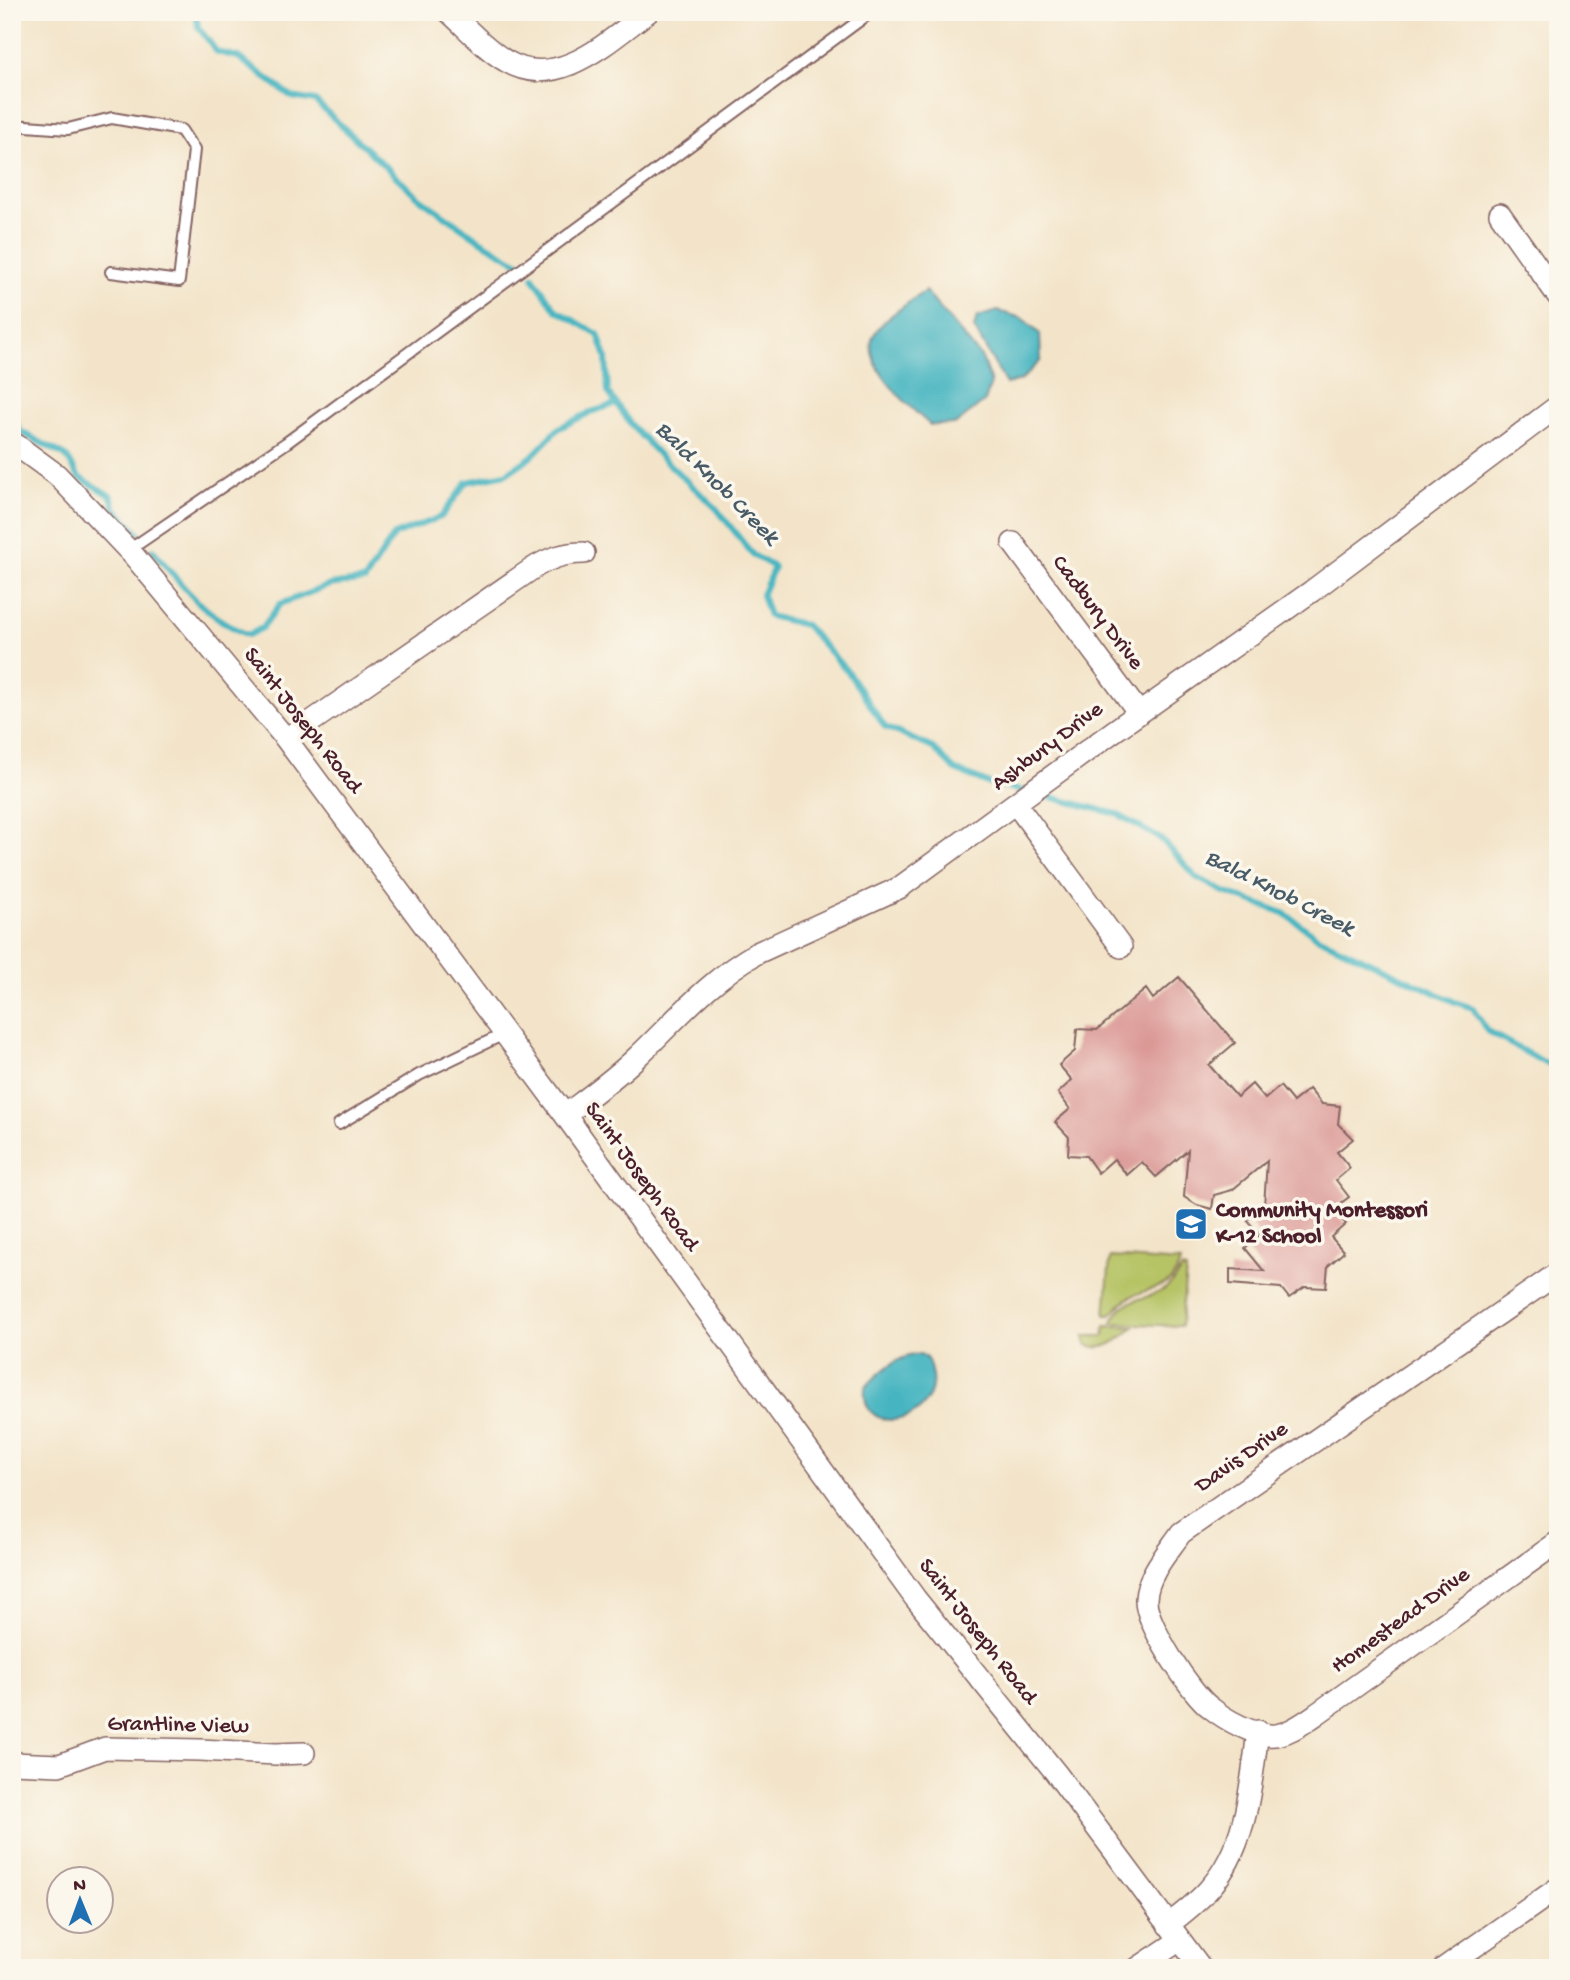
<svg xmlns="http://www.w3.org/2000/svg" width="1570" height="1980" font-family="'Gochi Hand',sans-serif">
<style>
.green{fill:#b7c466;stroke:#807248;stroke-width:2}
.water{fill:#46b5c1;stroke:#486a76;stroke-width:2}
.lines{fill:none;stroke-linecap:round;stroke-linejoin:round}
.stream{stroke:#46b5c1;stroke-width:6}
.building{fill:#db9996}
.lane-casing{stroke:#856462;stroke-width:14}
.street-casing{stroke:#856462;stroke-width:24}
.lane{stroke:#fff;stroke-width:10}
.street{stroke:#fff;stroke-width:21}
.labels{text-anchor:middle;dominant-baseline:central;stroke-width:7;stroke-linejoin:round;paint-order:stroke}
.street-label{font-size:23px;fill:#4a1f2b;stroke:#fbf7ec}
.poi-label{font-size:23px;font-weight:bold;fill:#4a1f2b;stroke:#fbf7ec;text-anchor:start}
.water-label{font-size:24px;font-style:italic;fill:#485b67;stroke:#fbf7ec}
</style>
<rect width="100%" height="100%" fill="#fbf7ec"/>
<filter id="ink" filterUnits="userSpaceOnUse"><feTurbulence type="fractalNoise" baseFrequency=".0143" numOctaves="2"/><feDisplacementMap in="SourceGraphic" scale="14" xChannelSelector="R" yChannelSelector="G"/><feConvolveMatrix kernelMatrix="1 2 1 2 8 2 1 2 1" color-interpolation-filters="sRGB"/></filter>
<filter id="wash" filterUnits="userSpaceOnUse"><feTurbulence type="fractalNoise" baseFrequency=".00686" numOctaves="4" result="noise"/><feDisplacementMap in="SourceGraphic" scale="28" xChannelSelector="R" yChannelSelector="G"/><feGaussianBlur stdDeviation="1.57" result="paint"/><feColorMatrix in="noise" values="0 0 0 0 0 0 0 0 0 0 0 0 0 0 0 0 0 1.4 0 .05"/><feComposite in="paint" operator="in"/></filter>
<g filter="url(#wash)">
<rect width="100%" height="100%" fill="#f3e4c9"/>
<!-- green -->
<path class="green" d="M1110,1257L1180,1262C1174,1289 1152,1287 1132,1296C1123,1300 1117,1309 1110,1315H1105Z
M1182,1269L1186,1270L1181,1326L1112,1323C1120,1297 1145,1301 1163,1290C1172,1285 1176,1276 1182,1269Z
M1105,1326L1134,1327C1121,1339 1103,1354 1086,1344L1084,1337L1086,1336H1104Z"/>
<!-- water -->
<path class="water" d="M925,291L982,358L991,383L985,401L956,424L930,425C911,408 857,362 875,333C884,318 910,302 925,291Z
M998,311L1022,318L1040,334L1041,360L1021,380L1006,384L974,328L977,317Z
M920,1354C928,1357 929,1363 931,1371C944,1421 860,1442 865,1388C880,1371 897,1356 920,1354Z"/>
<g class="lines">
<!-- stream -->
<path class="stream" d="M196,12L198,27L217,52L238,57L292,97L315,101L418,197L478,239L522,265
M533,277L556,310L598,334L606,357L608,392L632,426L659,455L716,508L753,555L774,567L762,595L769,616L805,625L848,672L885,727L933,748L955,770L990,784L1024,791
M12,415L21,432L66,456L79,477L111,496L115,508L138,533
M153,550C182,586 204,616 248,635L262,628L280,604L330,585L365,580L394,535L441,517L467,482L506,474L531,457L559,428L591,412L616,404
M1038,794L1117,814L1161,839L1196,877L1224,892L1284,913L1317,937L1455,1002L1473,1008L1487,1031L1558,1070"/>
</g>
<g id="blocks">
<!-- building -->
<path class="building" d="M1179,977L1235,1043L1209,1065L1237,1097L1252,1084L1265,1099L1280,1086L1293,1102L1309,1089L1322,1104L1340,1106L1338,1124L1353,1139L1337,1152L1350,1168L1336,1180L1349,1197L1333,1209L1346,1224L1331,1237L1344,1252L1328,1266L1326,1288L1305,1287L1289,1298L1281,1288L1230,1284V1269L1264,1271L1245,1248L1260,1235L1247,1220L1264,1206L1267,1161L1232,1190L1214,1195L1212,1209L1197,1205L1184,1197L1188,1150L1156,1177L1142,1162L1127,1175L1114,1159L1098,1173L1086,1156L1068,1155L1069,1137L1055,1122L1070,1109L1058,1093L1072,1080L1059,1065L1075,1051L1077,1029L1097,1030L1146,989L1153,999Z"/>
</g>
</g>
<g filter="url(#ink)">
<use href="#blocks" fill-opacity="0" stroke="#856462" stroke-width="2"/>
<g class="lines">
<defs>
<path id="lane" d="M12,125L68,129L112,118L181,130L194,150L179,281L111,272
M129,550L286,443L871,12
M339,1124L419,1075L504,1034"/>
<path id="street" d="M449,12C467,28 485,49 506,61C557,92 608,41 648,12
M1500,214L1558,296
M12,442L57,475L134,556L286,739L565,1115L915,1598L1056,1773L1201,1968
M1013,543L1139,713
M286,739L532,569C549,558 564,553 584,553
M1016,804L1121,947
M565,1115C589,1097 614,1079 636,1058C676,1020 709,980 757,953L899,888L1114,731L1312,591L1558,406
M1558,1273L1181,1533C1168,1552 1147,1575 1146,1599C1145,1623 1191,1694 1211,1708C1226,1720 1250,1733 1269,1735C1285,1737 1305,1722 1318,1713L1558,1542
M12,1763L59,1765L105,1748L200,1750L276,1754L304,1753
M1168,1925C1182,1914 1197,1903 1209,1889C1247,1847 1251,1785 1258,1731
M1138,1968L1180,1940
M1444,1968L1558,1888"/>
</defs>
<!-- lane casing -->
<use href="#lane" class="lane-casing"/>
<!-- street casing -->
<use href="#street" class="street-casing"/>
<!-- lane -->
<use href="#lane" class="lane"/>
<!-- street -->
<use href="#street" class="street"/>
</g>
</g>
<!-- icons -->
<defs>
<symbol id="school-square" viewBox="-11 -11 22 22"><rect x="-9" y="-9" width="18" height="18" rx="4" fill="#1f6fb2" stroke="#fbf7ec"/><path d="M0-5L7-2L0 1L-7-2ZM-4 1L0 2.5L4 1V4Q0 6-4 4Z" fill="#fff"/></symbol>
</defs>
<g fill-rule="evenodd">
<use href="#school-square" x="1172" y="1205" width="38" height="38"/>
</g>
<g class="labels">
<!-- street labels -->
<g class="street-label">
<text transform="translate(1097 613) rotate(53)">Cadbury Drive</text>
<text transform="translate(302 721) rotate(52)">Saint Joseph Road</text>
<text transform="translate(1048 747) rotate(-37)">Ashbury Drive</text>
<text transform="translate(641 1177) rotate(54)">Saint Joseph Road</text>
<text transform="translate(1242 1458) rotate(-35)">Davis Drive</text>
<text transform="translate(1401 1621) rotate(-36)">Homestead Drive</text>
<text transform="translate(977 1632) rotate(52)">Saint Joseph Road</text>
<text transform="translate(178 1726) rotate(1)">Grantline View</text>
</g>
<!-- poi labels -->
<g class="poi-label">
<text x="1216" y="1211">Community Montessori<tspan x="1216" dy="26">K-12 School</tspan></text>
</g>
<!-- water labels -->
<g class="water-label">
<text transform="translate(716 484) rotate(45)">Bald Knob Creek</text>
<text transform="translate(1279 894) rotate(27)">Bald Knob Creek</text>
</g>
</g>
<!-- margin -->
<rect width="1570" height="1980" fill="none" stroke="#fbf7ec" stroke-width="42"/>
<!-- north arrow -->
<g transform="translate(80 1900) rotate(359)"><circle r="33" fill="#fbf7ec" stroke="#b4a19f" stroke-width="2"/>
<path d="M0-5L12 26L0 18L-12 26Z" fill="#1f6fb2"/>
<text y="-10" font-size="19" font-weight="bold" text-anchor="middle" fill="#4a1f2b">N</text>
</g>
</svg>
